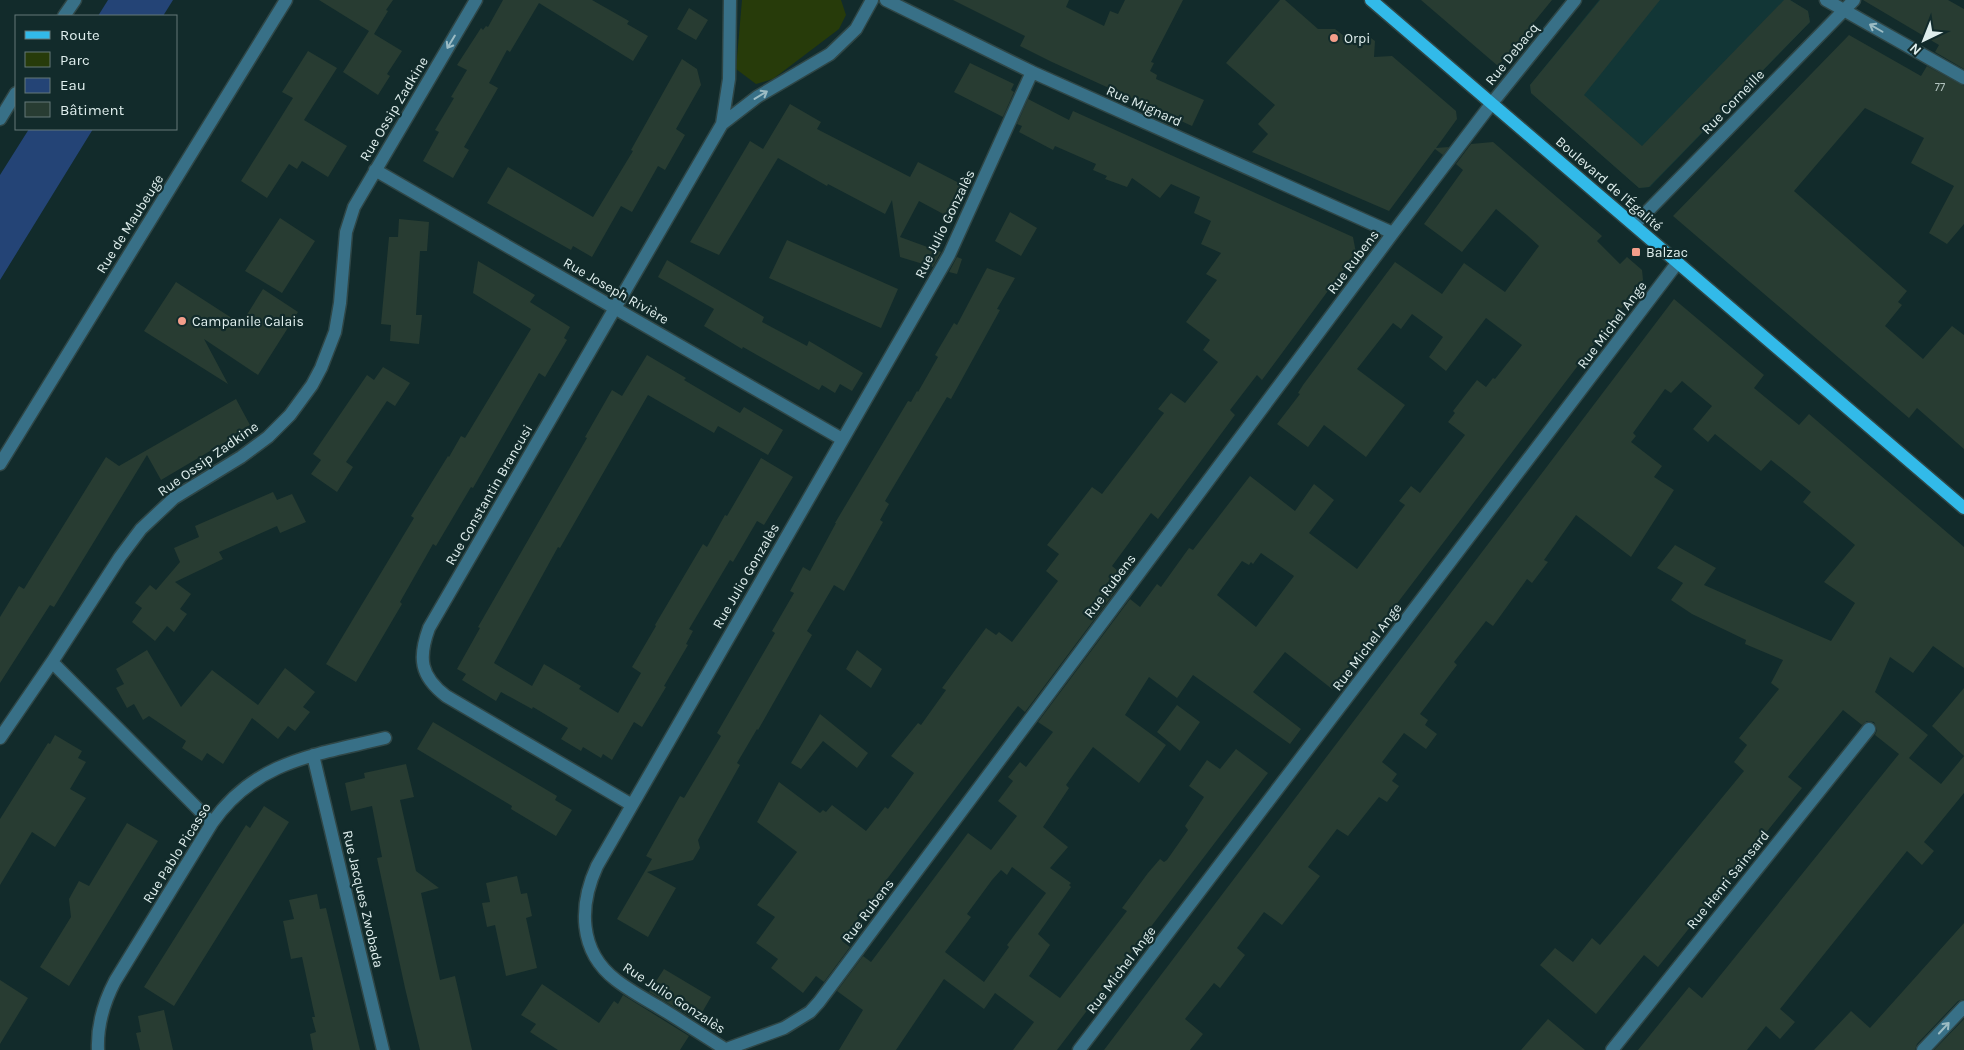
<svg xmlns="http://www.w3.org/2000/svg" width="1964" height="1050" font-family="Karla,sans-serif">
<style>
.built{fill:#123636}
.green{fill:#273b0a}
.water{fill:#244476}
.building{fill:#283c32;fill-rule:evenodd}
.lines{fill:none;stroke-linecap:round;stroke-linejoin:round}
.minor-casing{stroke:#2f4646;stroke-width:15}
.major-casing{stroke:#2f4646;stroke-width:15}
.minor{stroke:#387087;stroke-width:12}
.major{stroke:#32bae9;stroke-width:12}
.oneway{stroke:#9cbcc4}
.poi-dot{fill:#f49e8a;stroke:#122b2b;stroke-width:2}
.labels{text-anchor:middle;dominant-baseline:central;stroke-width:4.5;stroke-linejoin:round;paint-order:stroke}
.number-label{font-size:11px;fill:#b1c2be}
.poi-label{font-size:14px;fill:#dfeeed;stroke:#122b2b;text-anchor:start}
.street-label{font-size:14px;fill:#dfeeed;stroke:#122b2b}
</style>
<rect width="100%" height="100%" fill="#122b2b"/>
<!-- built -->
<path class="built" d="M1599,0H1790L1808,11L1810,22L1650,187L1639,188L1531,93L1530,85Z"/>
<!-- green -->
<path class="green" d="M742,0H841L846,15L839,29L773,79L756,84L736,69Z"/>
<!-- water -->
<path class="water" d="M108,0H173L163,16H98Z
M29,129H93L0,280V175Z"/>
<!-- building -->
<path class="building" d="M319,0H393L386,10L388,11L374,34L402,51L387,74L390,76L378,95L343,72L369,31Z
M503,0H592L629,21L627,24L648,36L633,61L539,3L510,52L507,50L489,83L498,88L464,147L469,150L453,178L423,161L439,132L435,130L454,98L451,97L467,70L457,65L481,28L483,30L486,26L488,27Z
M953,0H1069L1066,7L1104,26L1110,11L1118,14L1125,0H1183L1151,62L1154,63L1150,71L1157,75L1156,79L1204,100L1192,126L1052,62L1020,46L1025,36Z
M1280,0H1285L1318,29H1335L1344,36H1368L1375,41L1374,57L1392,56L1456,111L1457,119L1436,148L1449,147L1443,155L1435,149L1389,211L1252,152L1268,134L1258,124L1275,105L1226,63Z
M1421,0H1552L1498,66Z
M1600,0H1660L1584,95L1642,146L1784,0H1790L1808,11L1810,22L1649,187L1639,188L1531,93L1530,85Z
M1863,0H1948L1964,9V69L1935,52L1939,45Z
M689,8L708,20L696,40L677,29Z
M1849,35L1921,76L1927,66L1964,86V224L1947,244L1929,233L1954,186L1911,163L1924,138L1865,108L1794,191L1907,291L1898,302L1902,305L1885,326L1923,359L1952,326L1964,335V449L1917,408L1909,418L1673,216Z
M308,51L337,68L304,120L347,146L328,177L302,161L297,169L289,164L267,198L241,181L293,98L282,92Z
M682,59L697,69L701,85L676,129L685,135L665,170L658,166L632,212L621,206L592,257L573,246L571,250L487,203L508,167L593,217L633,151L631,150Z
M970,63L1014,84L1011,90L1014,92L1003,117L954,92Z
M1028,99L1069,120L1073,111L1353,237L1356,253L1262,380L1257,375L1230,410L1235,415L1158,519L1151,513L1112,566L1118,571L1109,584L1117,589L1025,712L1018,706L1014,711L875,895L842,941L850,947L824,982L816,976L803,993L771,968L778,959L756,943L775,917L757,905L797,852L757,822L779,782L820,813L823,810L826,812L832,805L866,831L885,807L888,809L914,773L891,756L918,723L921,725L946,690L942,688L986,628L996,635L999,632L1012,642L1058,581L1046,571L1059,554L1047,545L1092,487L1102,494L1164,413L1158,409L1171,393L1185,403L1218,362L1203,350L1210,340L1186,322L1217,280L1206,274L1221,253L1201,244L1211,221L1194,213L1200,197L1171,184L1160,198L1132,178L1127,187L1105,179L1107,176L1093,170L1096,164L1055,146L1053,150L1019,132L1022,126L1017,124Z
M790,104L821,122L817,129L910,177L918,162L963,185L947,216L919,201L900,237L941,252L933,267L900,257L892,200L885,214L828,184L827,186L778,158L719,255L690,242L750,141L763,149Z
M1493,142L1602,236L1597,241L1620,264L1627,257L1642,270L1643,280L1332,689L1285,652L1253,692L1301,729L1290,744L1193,675L1177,698L1149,677L1125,715L1166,745L1139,783L1093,747L1066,785L1069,788L1043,827L1068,847L1050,868L1071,883L1069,885L1071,887L1038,934L1050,945L1029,976L1060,998L1127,911L1122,908L1148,873L1160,859L1164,862L1167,860L1188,830L1185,826L1204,797L1189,786L1207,760L1220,769L1236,749L1268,773L1057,1050H1013L1034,1022L995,993L984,1009L944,979L896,1050H839L863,1010L837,991L863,956L871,962L968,833L991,850L1017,816L998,801L1013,781L1008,777L1020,762L1026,767L1053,732L1038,722L1130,599L1140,607L1157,584L1161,587L1189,548L1193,550L1250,476L1295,511L1314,484L1334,500L1309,533L1357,569L1405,505L1399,501L1411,486L1420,493L1465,435L1448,422L1455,413L1453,411L1477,380L1486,387L1493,378L1495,379L1522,345L1486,318L1446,371L1429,357L1443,337L1412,314L1401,329L1393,323L1357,369L1405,405L1366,457L1324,425L1308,447L1277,424L1300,394L1298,393L1303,385L1395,262L1442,294L1464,263L1505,292L1539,246L1527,235L1496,209L1462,252L1424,224L1463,170L1456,164L1471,144ZM1261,553L1294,576L1256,627L1217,595L1242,561L1249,565L1251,562L1253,564ZM1012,867L1046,893L1007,945L1009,947L984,982L945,952L971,917L967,914L992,880L1001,870L1007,875Z
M1010,212L1037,228L1021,256L995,241Z
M280,218L315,241L282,293L245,271Z
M399,219L429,222L427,251H420L416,315H422L419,344L390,341L391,325L381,324L389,237H398Z
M787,240L898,289L881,328L769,278Z
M957,257L962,259L957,274L949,272Z
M667,260L764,317L762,322L807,346L809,341L863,373L852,391L840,384L835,393L822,385L819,390L743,347L742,349L704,326L714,309L658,277Z
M478,261L535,295L530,302L570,327L564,338L567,340L545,377L539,373L473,488L471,487L436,546L433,544L400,602L402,604L356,682L326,664L414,518L411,516L448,456L449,457L461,436L465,438L531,329L473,293Z
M987,268L1015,278L997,309L1000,310L951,399L947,397L885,501L889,504L880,520L883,522L844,591L834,585L807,631L812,635L758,730L757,729L737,763L740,765L698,840L700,848L693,860L647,872L676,888L648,937L617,919L652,859L646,856L680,796L684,798L721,736L717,733L775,633L772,631L794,593L790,591L803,567L810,571L836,523H835L908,401L911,402L917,391L918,392L938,357L935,355L954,323L957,325Z
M176,282L241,324L263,289L298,312L258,375L204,339L228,384L144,331Z
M1674,299L1764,375L1754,388L1799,425L1809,414L1964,547V668L1933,646L1913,673L1890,657L1875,692L1928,735L1909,758L1941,784L1964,756L1932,726L1964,688V793L1924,842L1934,851L1922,865L1907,851L1780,1009L1795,1022L1780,1039L1766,1026L1747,1050H1638L1689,987L1702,998L1899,754L1875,735L1877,730L1874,722L1867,721L1862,725L1843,710L1788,777L1802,788L1658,967L1644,955L1596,1014L1540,965L1555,948L1573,962L1592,938L1600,945L1627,913L1744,771L1734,762L1747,745L1739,738L1779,689L1771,683L1783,660L1745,644L1746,640L1692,614L1671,600L1683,583L1657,568L1675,545L1716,568L1704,585L1831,641L1855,603L1824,582L1855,545L1803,502L1811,492L1771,460L1761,471L1715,434L1708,442L1693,429L1712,406L1682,381L1671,393L1665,389L1633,433L1636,436L1631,442L1662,466L1654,477L1674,490L1631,557L1576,515L1544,560L1548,562L1532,583L1527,579L1493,626L1486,621L1454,662L1457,665L1420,714L1428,720L1425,725L1437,734L1426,749L1404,733L1382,762L1397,774L1392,781L1399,786L1387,802L1379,797L1348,836L1337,829L1308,867L1320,876L1282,925L1264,912L1237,948L1245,955L1220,988L1214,983L1185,1019L1203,1034L1190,1050H1104Z
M647,355L686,378L684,380L740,413L744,407L783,430L768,455L718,426L714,433L648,395L560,548L558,547L494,663L532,686L544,664L581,686L579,689L618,713L641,673L632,667L656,626L655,625L703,544L707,547L725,515L727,516L761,458L793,477L764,525L757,521L733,562L730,560L689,629L693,631L686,644L688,645L664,686L666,687L642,727L634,722L612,760L603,754L601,758L583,747L581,751L561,739L568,728L533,707L532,709L501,692L496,701L462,680L466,674L457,669L480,628L478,627L587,438L585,437L612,390L622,396Z
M383,367L410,383L395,406L387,401L346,462L353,467L337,492L311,474L321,460L313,454L367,375L374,380Z
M236,399L250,425L231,436L232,438L161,480L147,455L54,607L50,605L0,683V617L19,586L24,589L106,457L119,466Z
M273,492L277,500L292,494L306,522L280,533L277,526L219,552L223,559L175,582L191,594L180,609L187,614L174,632L167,626L155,641L132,622L142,608L135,603L143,593L150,585L156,590L180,562L174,548L199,537L195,526Z
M147,650L181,707L212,670L258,705L285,668L315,692L303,707L310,712L295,731L288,726L278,739L252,718L223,764L207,753L202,761L182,748L186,741L149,716L143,720L134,704L127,708L116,688L124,684L116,669Z
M857,650L882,669L871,688L846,669Z
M1177,705L1200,722L1180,751L1157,732Z
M820,714L868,753L857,768L823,741L801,769L791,763Z
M433,722L557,796L555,800L572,810L556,836L511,809L512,806L417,749Z
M55,735L82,751L78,758L86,762L70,789L86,798L55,847L32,832L0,885V819L48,743L50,744Z
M406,764L414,797L400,800L416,871L439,888L421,893L440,980L455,976L472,1050H420L405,988L377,858L382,857L372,806L351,811L345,783L365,778L364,773Z
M264,806L289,822L174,1006L144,987L246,825L250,828Z
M127,823L158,841L69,986L40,967L71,917L69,899L79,881L89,886Z
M517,876L521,894L527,893L532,916L526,918L537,968L506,976L495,925L487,927L482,903L490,902L486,883Z
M317,894L320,909L326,908L360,1050H313L310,1034L316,1032L312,1017H315L302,957L291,959L283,921L294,919L289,900Z
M1964,923V999L1958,1001L1917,1044L1915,1050H1814L1851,1011L1870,1028Z
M664,969L711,997L697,1021L649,992Z
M0,980L28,998L0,1044Z
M542,984L599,1023L614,1001L618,1004L623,995L689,1036L680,1050H558L530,1032L536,1024L521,1015Z
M164,1010L173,1050H140L136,1033L141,1032L138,1016Z
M1548,1019L1585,1050H1521Z
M1964,1019V1050H1934Z"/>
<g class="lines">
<defs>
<path id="minor" d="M886,0L1032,72L1393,233
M1826,0L1964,78
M64,16L75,0
M0,119L16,93
M722,124L729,79L730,0
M375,170L842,439
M1634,225L1854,0
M0,464L286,0
M52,662L212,823
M0,738L52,662L120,557L141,529L174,498L241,457L268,437L290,415L312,385L321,368L335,332L340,303L346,232L354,207L476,0
M313,755L383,1050
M632,805L446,696C420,676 418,658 429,628L722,124L757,97L830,54L856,29L872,0
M725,1049C703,1035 680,1020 657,1006C643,998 629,990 616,980C578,951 579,905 597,866L949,255L1032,72
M98,1050C97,1026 104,1002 115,981L212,823C256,760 316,755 385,738
M724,1050L784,1028L810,1012L819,1002L1393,233L1492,103L1575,0
M1079,1050L1678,262
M1612,1050L1869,729
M1923,1050L1964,1007"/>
<path id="major" d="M1371,0L1964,508"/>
</defs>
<!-- minor casing -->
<use href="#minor" class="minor-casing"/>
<!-- major casing -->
<use href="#major" class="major-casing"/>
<!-- minor -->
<use href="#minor" class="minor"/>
<!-- major -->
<use href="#major" class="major"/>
</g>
<!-- one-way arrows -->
<defs><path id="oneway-shaft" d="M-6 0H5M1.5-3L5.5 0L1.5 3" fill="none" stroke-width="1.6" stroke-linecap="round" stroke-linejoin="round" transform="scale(1.25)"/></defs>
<g class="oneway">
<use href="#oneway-shaft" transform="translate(1876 28) rotate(-150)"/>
<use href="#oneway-shaft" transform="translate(451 42) rotate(121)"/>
<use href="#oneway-shaft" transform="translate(761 95) rotate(-31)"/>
<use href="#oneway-shaft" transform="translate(1944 1028) rotate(-47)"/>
</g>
<!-- markers -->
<g class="poi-dot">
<circle cx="1334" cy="38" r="5"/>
<rect x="1631" y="247" width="10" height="10" rx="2.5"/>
<circle cx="182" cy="321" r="5"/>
</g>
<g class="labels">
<!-- number labels -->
<g class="number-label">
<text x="1940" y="87">77</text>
</g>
<!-- poi labels -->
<g class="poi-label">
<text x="1344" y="38">Orpi</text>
<text x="1646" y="252">Balzac</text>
<text x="192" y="321">Campanile Calais</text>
</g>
<!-- street labels -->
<g class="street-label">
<text transform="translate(1512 54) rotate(-51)">Rue Debacq</text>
<text transform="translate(1733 102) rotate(-46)">Rue Corneille</text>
<text transform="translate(1144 106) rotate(24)">Rue Mignard</text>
<text transform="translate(394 109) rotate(-59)">Rue Ossip Zadkine</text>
<text transform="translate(1609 184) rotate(41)">Boulevard de l'Égalité</text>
<text transform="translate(130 224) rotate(-58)">Rue de Maubeuge</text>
<text transform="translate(945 224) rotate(-64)">Rue Julio Gonzalès</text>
<text transform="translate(1353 262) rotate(-53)">Rue Rubens</text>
<text transform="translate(616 291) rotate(30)">Rue Joseph Rivière</text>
<text transform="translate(1612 325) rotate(-53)">Rue Michel Ange</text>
<text transform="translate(208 459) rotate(-35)">Rue Ossip Zadkine</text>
<text transform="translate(489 495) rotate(-60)">Rue Constantin Brancusi</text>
<text transform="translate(746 576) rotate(-60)">Rue Julio Gonzalès</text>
<text transform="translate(1110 586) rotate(-53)">Rue Rubens</text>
<text transform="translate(1367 647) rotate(-53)">Rue Michel Ange</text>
<text transform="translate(177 853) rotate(-58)">Rue Pablo Picasso</text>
<text transform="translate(1728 880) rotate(-51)">Rue Henri Sainsard</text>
<text transform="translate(363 899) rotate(77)">Rue Jacques Zwobada</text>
<text transform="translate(868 911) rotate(-53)">Rue Rubens</text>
<text transform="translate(1121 970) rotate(-53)">Rue Michel Ange</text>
<text transform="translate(674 998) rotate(33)">Rue Julio Gonzalès</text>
</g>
</g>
<!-- legend -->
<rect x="15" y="15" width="162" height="115" fill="#122b2b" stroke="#647979"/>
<rect x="25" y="31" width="25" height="8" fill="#32bae9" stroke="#647979"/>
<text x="60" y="40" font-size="15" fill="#dfeeed">Route</text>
<rect x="25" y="52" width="25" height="15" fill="#273b0a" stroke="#647979"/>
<text x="60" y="65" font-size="15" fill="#dfeeed">Parc</text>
<rect x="25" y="78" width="25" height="15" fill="#244476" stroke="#647979"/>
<text x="60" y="90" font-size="15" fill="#dfeeed">Eau</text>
<rect x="25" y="102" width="25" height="15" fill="#283c32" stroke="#647979"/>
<text x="60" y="115" font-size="15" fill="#dfeeed">Bâtiment</text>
<!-- north arrow -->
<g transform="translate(1924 40) rotate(223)" stroke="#122b2b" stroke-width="4" paint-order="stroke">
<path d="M0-4L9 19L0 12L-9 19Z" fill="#dfeeed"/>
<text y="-8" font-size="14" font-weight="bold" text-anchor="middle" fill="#dfeeed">N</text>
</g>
</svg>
